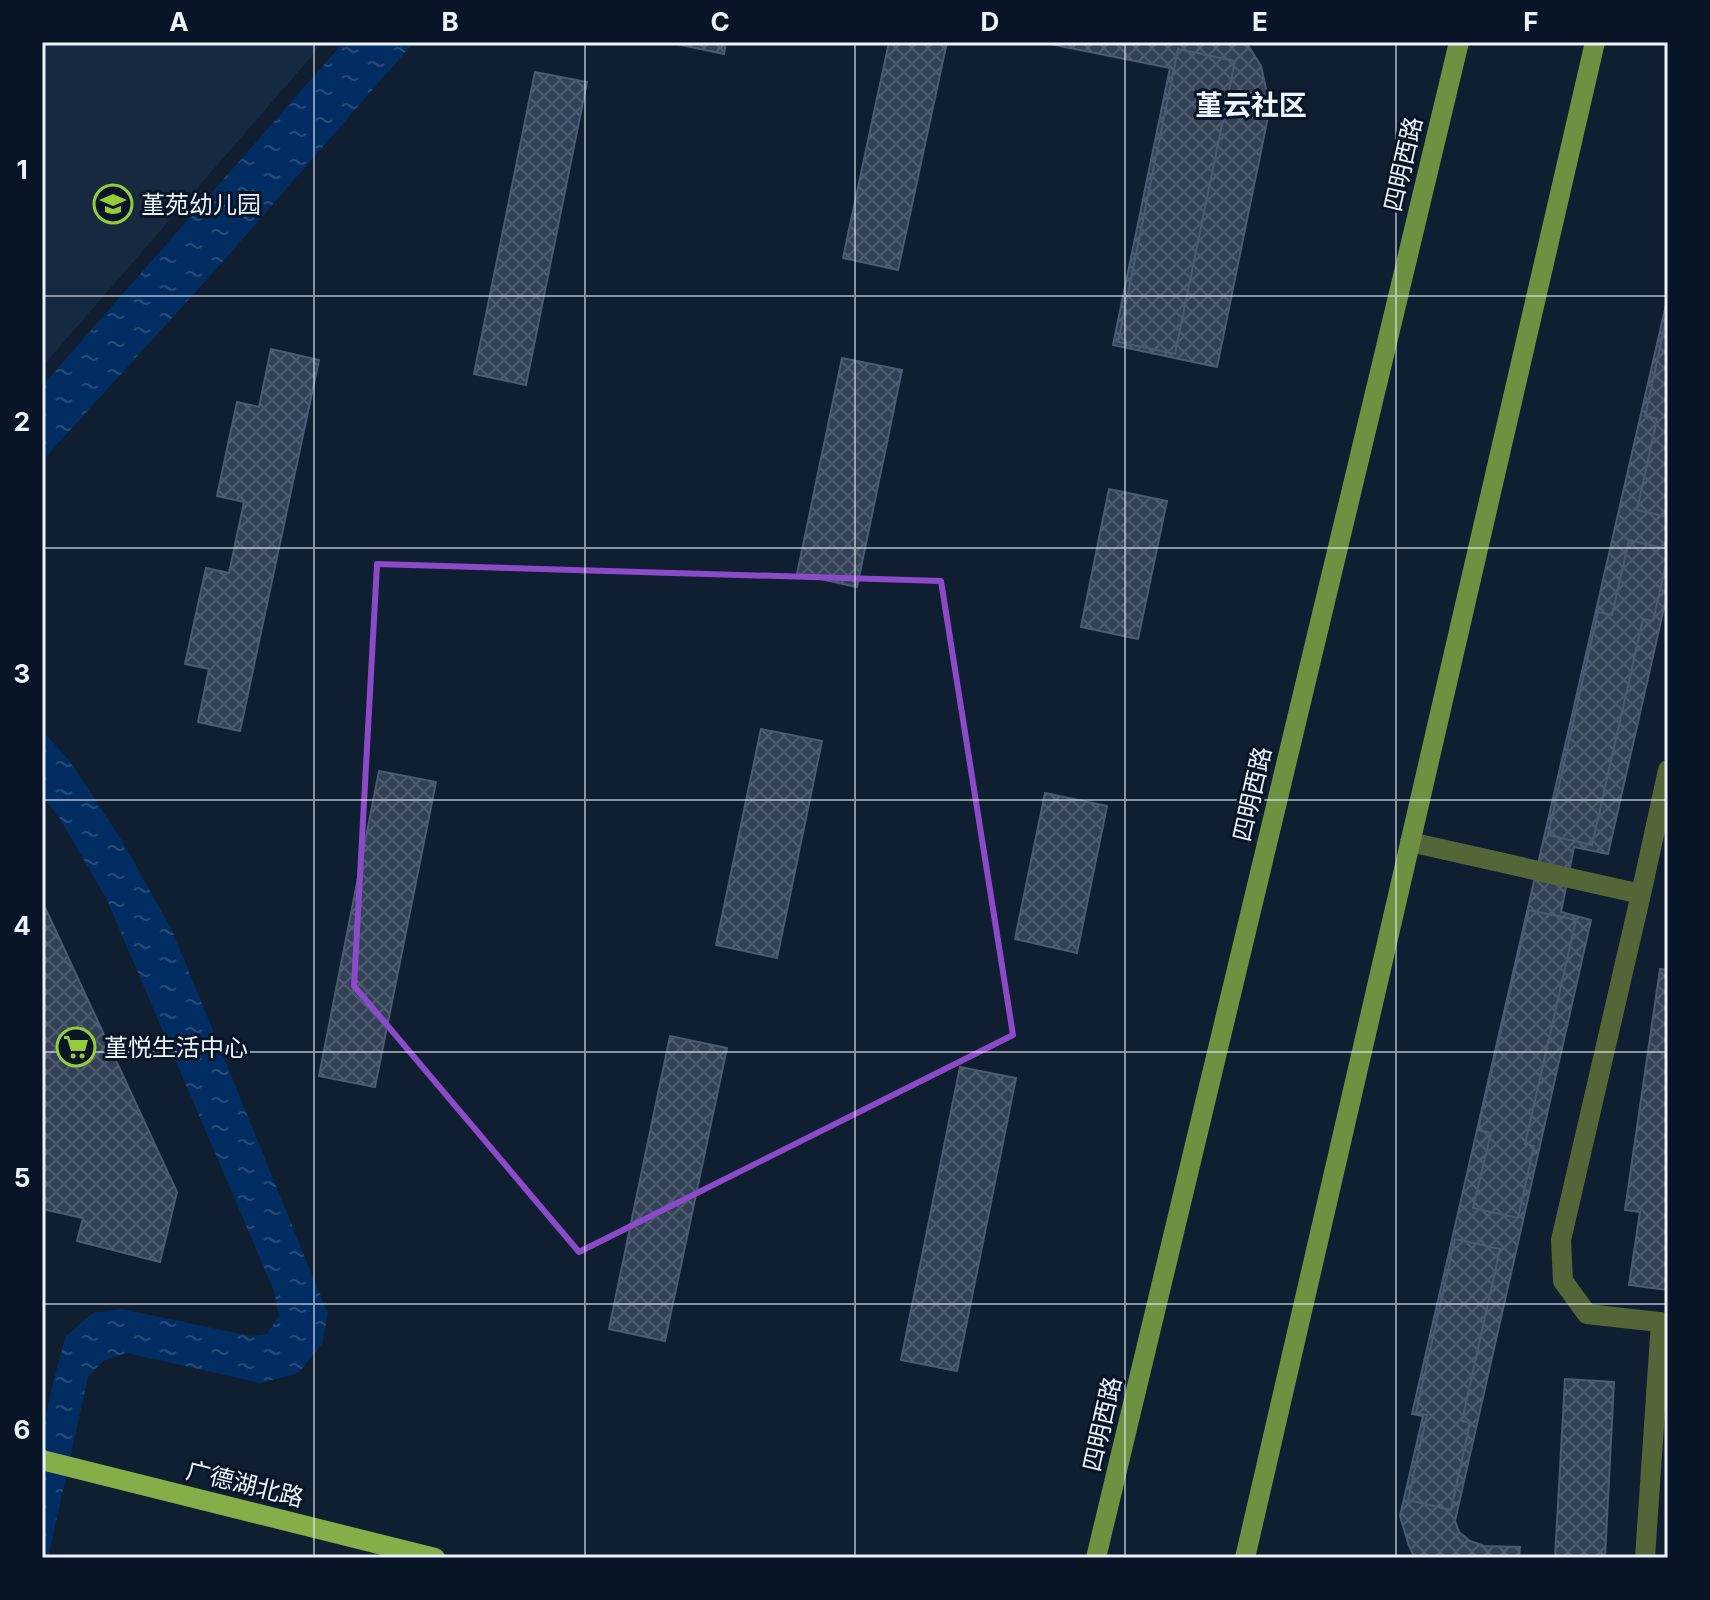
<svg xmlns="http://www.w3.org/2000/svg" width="1710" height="1600" font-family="Inter,'Noto Sans SC',sans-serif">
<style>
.built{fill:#172941}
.water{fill:url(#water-ripples)}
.building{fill:url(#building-cross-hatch);stroke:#4b5b72;stroke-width:2}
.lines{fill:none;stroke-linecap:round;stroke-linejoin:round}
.service{stroke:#526637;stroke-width:20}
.secondary{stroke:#6f8f41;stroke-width:20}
.primary{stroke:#86ae48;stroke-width:20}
.marked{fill:none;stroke:#8c4ac8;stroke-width:6;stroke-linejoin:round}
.grid{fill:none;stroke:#ebf3fd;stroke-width:2;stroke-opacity:0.55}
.labels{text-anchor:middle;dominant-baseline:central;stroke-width:6;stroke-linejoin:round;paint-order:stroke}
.street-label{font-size:24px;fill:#ebf3fd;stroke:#071527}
.poi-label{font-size:24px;fill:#ebf3fd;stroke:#071527;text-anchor:start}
.quarter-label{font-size:28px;font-weight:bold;fill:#ebf3fd;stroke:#071527}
.neatline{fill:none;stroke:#ebf3fd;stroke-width:3}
.grid-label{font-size:26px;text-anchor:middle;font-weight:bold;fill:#ebf3fd}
</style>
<defs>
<pattern id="water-ripples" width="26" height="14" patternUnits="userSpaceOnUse" patternTransform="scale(2)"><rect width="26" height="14" fill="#022d62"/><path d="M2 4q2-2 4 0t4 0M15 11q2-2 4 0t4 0" fill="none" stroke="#274c79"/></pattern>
<pattern id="building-cross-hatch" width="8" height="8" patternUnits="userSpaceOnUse" patternTransform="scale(2)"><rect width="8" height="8" fill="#324156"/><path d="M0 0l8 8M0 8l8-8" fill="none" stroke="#505d6f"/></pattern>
</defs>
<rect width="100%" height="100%" fill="#101e31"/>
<!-- built -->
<path class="built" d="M42,42H324L42,367Z"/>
<!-- water -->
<path class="water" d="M344,42H414L218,267L42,461V386Z
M42,731L69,760L122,841L172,930L328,1314L322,1344L298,1373L261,1383L127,1353L103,1361L88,1377L48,1558H42V1433L55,1375L66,1336L93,1313L122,1309L250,1336L267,1334L279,1316L274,1291L107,900L59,817L42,796Z"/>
<!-- building -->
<path class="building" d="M667,42H726L724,54Z
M889,42H947L898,270L843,258Z
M1040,42H1246L1261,66L1270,107L1217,367L1113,345L1170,68Z
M1178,49L1235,61L1175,354L1118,342Z
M535,72L587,82L526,385L474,374Z
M1668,296V590L1608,854L1574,847L1561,912L1591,920L1455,1521L1459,1532L1470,1541L1484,1546L1520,1547L1519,1558H1415L1409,1546L1400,1516L1423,1416L1412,1414Z
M1668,311V517L1637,510L1657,419L1645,416Z
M271,349L319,360L240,731L198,722L209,669L185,664L206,568L229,573L244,502L217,496L237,402L259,407Z
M842,358L902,370L857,587L797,574Z
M1109,489L1167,501L1138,639L1081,627Z
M1629,540L1668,549V555L1653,621L1643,619L1592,845L1548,835L1598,612L1612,615Z
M761,729L822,741L777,958L716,945Z
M379,771L436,782L375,1087L319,1076Z
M1045,793L1107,806L1077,953L1015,939Z
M42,901L177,1192L160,1262L77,1241L83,1218L42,1209Z
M1529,910L1576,920L1525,1144L1534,1146L1518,1218L1473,1208L1491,1133L1478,1130Z
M1660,969L1668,970V1290L1629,1285L1640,1212L1625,1210Z
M670,1036L727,1048L665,1341L609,1329Z
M960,1067L1016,1078L957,1371L901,1360Z
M1455,1239L1500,1249L1462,1421L1470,1423L1451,1510L1408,1500L1427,1415L1416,1413Z
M1565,1379L1614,1382L1605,1558H1555Z"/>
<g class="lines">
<!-- service -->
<path class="service" d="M1668,770L1641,894L1561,1240L1563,1281L1587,1314L1668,1323
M1410,842L1641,894
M1645,1558L1661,1322"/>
<!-- secondary -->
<path class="secondary" d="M1096,1558L1459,42
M1245,1558L1595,42"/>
<!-- primary -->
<path class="primary" d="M42,1460L435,1558"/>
</g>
<!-- marked area -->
<path class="marked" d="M377,564L941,581L1013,1035L579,1252L354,986Z"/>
<!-- grid -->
<path class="grid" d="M314,42V1558M585,42V1558M855,42V1558M1125,42V1558M1396,42V1558M42,296H1668M42,548H1668M42,800H1668M42,1052H1668M42,1304H1668"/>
<!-- icons -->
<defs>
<symbol id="school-ring" viewBox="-11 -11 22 22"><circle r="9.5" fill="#071527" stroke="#96cc39" stroke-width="1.5"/><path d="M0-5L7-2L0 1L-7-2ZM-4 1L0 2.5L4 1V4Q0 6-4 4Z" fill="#96cc39"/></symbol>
<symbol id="supermarket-ring" viewBox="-11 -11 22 22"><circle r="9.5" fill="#071527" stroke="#96cc39" stroke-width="1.5"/><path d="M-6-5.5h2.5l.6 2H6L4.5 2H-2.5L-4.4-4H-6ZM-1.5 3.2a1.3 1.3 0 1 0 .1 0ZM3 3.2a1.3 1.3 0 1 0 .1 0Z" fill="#96cc39"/></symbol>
</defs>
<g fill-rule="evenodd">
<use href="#school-ring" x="91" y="182" width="44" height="44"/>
<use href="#supermarket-ring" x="54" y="1025" width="44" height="44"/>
</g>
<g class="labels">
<!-- street labels -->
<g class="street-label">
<text transform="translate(1403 164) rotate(-77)">四明西路</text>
<text transform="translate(1252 794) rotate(-77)">四明西路</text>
<text transform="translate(1102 1424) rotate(-77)">四明西路</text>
<text transform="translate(245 1484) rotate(14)">广德湖北路</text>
</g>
<!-- poi labels -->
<g class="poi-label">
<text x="141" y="204">堇苑幼儿园</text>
<text x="104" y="1047">堇悦生活中心</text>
</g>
<!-- quarter labels -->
<g class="quarter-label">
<text x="1251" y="105">堇云社区</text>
</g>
</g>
<!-- border -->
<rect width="1710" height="1600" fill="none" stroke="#071527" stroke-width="88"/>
<rect x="44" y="44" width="1622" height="1512" class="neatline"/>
<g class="grid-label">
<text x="179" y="31">A</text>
<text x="450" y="31">B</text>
<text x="720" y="31">C</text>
<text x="990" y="31">D</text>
<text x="1260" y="31">E</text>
<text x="1531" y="31">F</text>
<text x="22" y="179">1</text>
<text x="22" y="431">2</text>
<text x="22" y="683">3</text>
<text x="22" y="935">4</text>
<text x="22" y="1187">5</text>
<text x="22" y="1439">6</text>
</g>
</svg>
